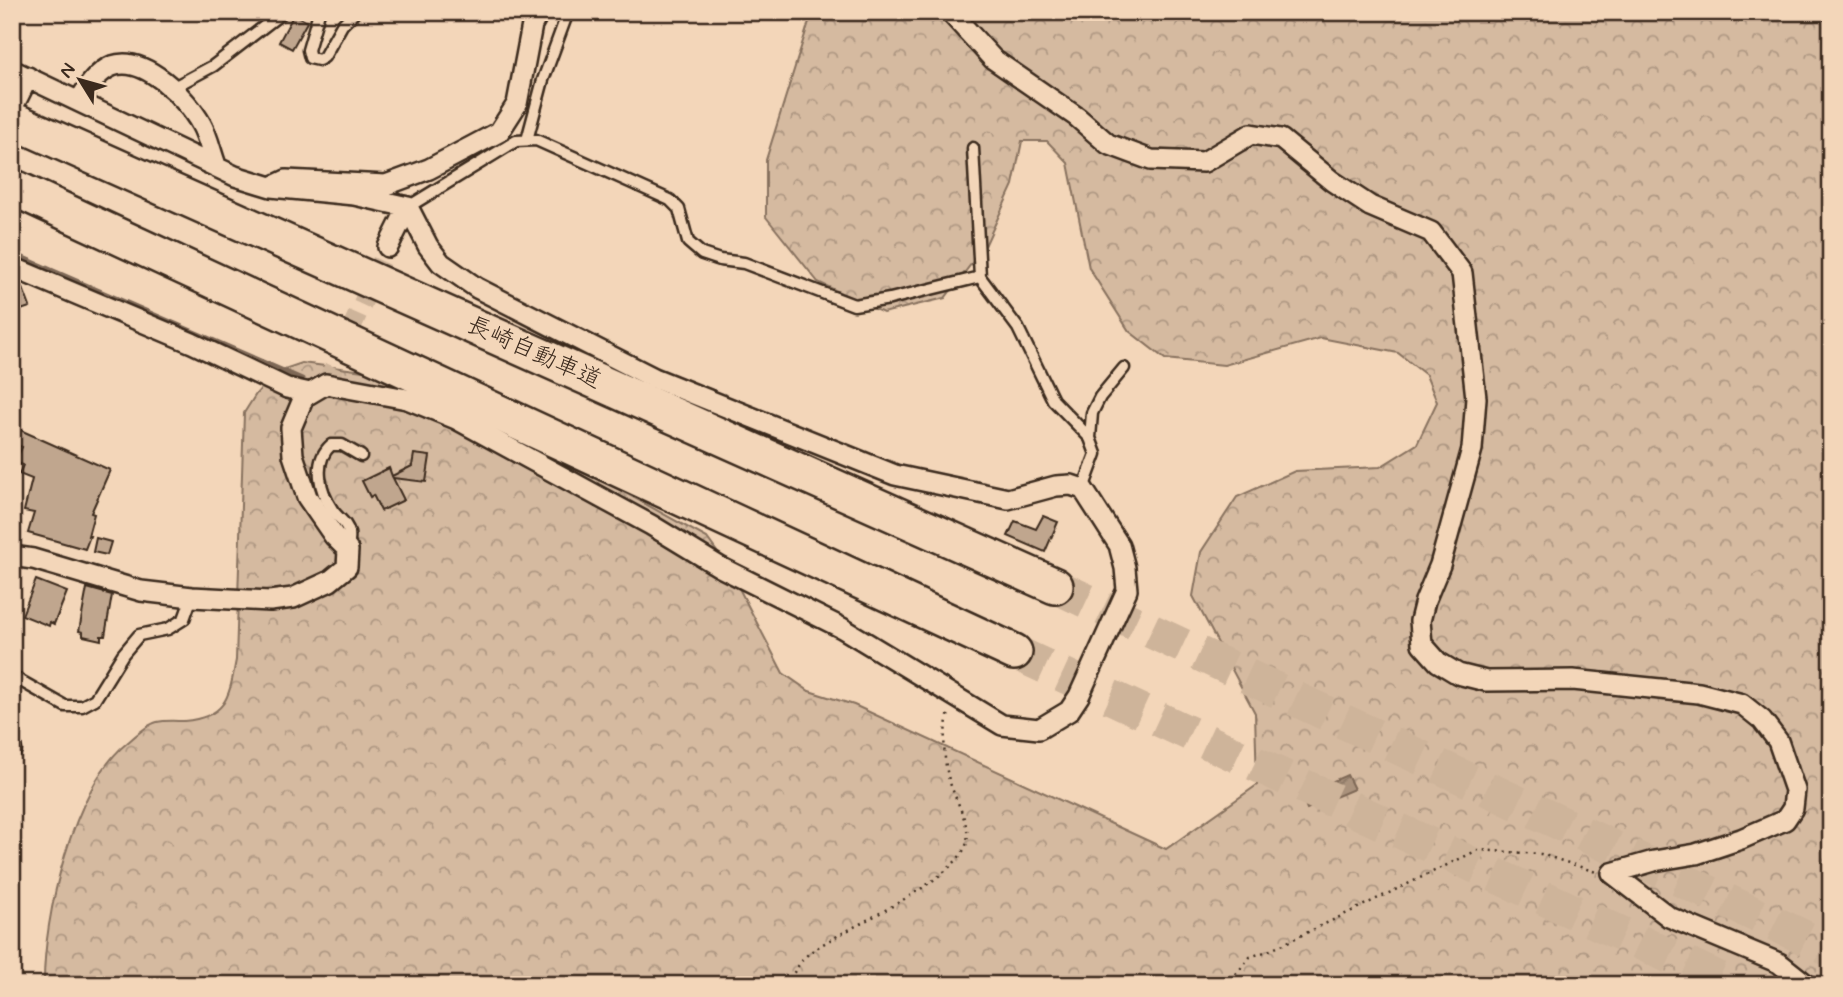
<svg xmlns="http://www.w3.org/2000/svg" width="1843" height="997" font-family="Mynerve,'Klee One',sans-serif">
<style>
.forest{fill:url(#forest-crowns);stroke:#88725f;stroke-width:2}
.water{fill:url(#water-waves);stroke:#7e6856;stroke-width:2}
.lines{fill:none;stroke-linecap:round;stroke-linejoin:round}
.stream{stroke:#7e6856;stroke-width:5}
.building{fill:#c0a68e;stroke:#3b2a1e;stroke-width:2}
.minor-tunnel{stroke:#ceb49a;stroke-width:19;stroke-dasharray:19 10;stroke-linecap:butt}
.motorway-tunnel{stroke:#ceb49a;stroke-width:35;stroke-dasharray:35 18;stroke-linecap:butt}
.service-casing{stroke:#3b2a1e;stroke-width:15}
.minor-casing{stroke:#3b2a1e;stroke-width:24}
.motorway-casing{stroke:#3b2a1e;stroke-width:40}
.path{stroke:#3b2a1e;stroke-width:2.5;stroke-dasharray:2 5;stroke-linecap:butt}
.service{stroke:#f3d6b9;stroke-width:10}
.minor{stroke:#f3d6b9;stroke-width:19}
.motorway{stroke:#f3d6b9;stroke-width:35}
.labels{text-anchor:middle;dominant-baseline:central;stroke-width:5;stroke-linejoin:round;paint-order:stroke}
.street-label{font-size:24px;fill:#3b2a1e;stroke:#f3d6b9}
</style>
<defs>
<pattern id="forest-crowns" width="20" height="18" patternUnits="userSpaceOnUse" patternTransform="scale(1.75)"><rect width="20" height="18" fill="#d5baa0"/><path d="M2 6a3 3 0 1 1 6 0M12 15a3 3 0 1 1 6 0" fill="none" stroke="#ae9782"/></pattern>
<pattern id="water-waves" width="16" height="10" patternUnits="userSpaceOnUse" patternTransform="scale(1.75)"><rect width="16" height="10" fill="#aa927c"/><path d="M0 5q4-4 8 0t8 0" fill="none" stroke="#8c7765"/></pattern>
</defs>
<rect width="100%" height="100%" fill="#f3d6b9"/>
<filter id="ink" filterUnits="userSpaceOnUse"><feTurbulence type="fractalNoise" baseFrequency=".0143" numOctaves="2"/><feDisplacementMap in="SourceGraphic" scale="14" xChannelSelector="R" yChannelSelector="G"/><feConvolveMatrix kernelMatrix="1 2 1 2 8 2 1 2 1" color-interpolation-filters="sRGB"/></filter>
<g filter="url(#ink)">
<!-- forest -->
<path class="forest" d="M812,12H1831V985H44C43,919 73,786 127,743C135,736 148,724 157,722C166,720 176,721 184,721C228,717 229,696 236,660L244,413L256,394L275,372L302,363L371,372L535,443L707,538L728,567L783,673L809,691L854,705L1166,849L1257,785L1255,713L1193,596L1201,552L1237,497L1295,471L1380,467L1417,444L1437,402L1426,375L1398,353L1321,338L1224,365L1165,359L1129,331L1089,268L1068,163L1047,141H1022L1013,185L985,246L945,298L883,313L818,282L766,217V160Z"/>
<!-- water -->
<path class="water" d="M1347,775L1354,789L1307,809L1301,795Z"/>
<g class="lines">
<!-- stream -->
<path class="stream" d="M12,253L302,379"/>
</g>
<!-- building -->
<path class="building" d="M294,14L307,22L292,49L279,42Z
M23,288L30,307L12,313V291Z
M18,429L110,470L91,513L94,514L88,536H90L85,549L28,533L34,513L24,511L32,479L19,474L23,465L15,462L22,447L12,443Z
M414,454L430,456L426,482L393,478L404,500L381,511L373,495L370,497L362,481L389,468L392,476L412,466Z
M1043,516L1058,522L1045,552L1008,536L1015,521L1036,529Z
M96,538L111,542L107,555L93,552Z
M36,580L67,592L54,624L50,622L49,626L22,615Z
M87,588L112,595L105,636H101V640L83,636V632L79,631Z"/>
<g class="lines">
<!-- minor-tunnel -->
<path class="minor-tunnel" d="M326,384L388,247"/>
<!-- motorway-tunnel -->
<path class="motorway-tunnel" d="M1055,586L1831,950
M1014,652L1732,985"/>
<defs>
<path id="service" d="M319,12L308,50L310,58L319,60L324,57L342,25L355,12
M172,88L213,66L283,12
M527,140L543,80L568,12
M408,207L516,141L536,140L670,200L679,209L688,242L702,254L720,260L744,263L854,305L890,299L980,277L973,148
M980,277L1018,328L1053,400L1090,438L1096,454L1083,489
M1090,438L1092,413L1100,397L1124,368
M348,550C349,544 350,538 349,533C347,523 339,519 333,511C320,492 312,462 331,445H342L361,456
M12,676L65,706H82L95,699L123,654L139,635L168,629L184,619L192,597
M12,730L16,750L12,754"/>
<path id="minor" d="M950,12L993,59L1077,117L1108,144L1151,160L1204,162L1251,134L1281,139L1332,181L1370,206L1431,232L1462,273L1476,398L1472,449L1440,565L1425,601L1420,621L1422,644L1438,662L1458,674L1486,681L1573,680L1699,693L1742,704L1762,720L1778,741L1795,790L1793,808L1785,820L1741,839L1696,854L1654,861L1612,873L1669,917L1779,963L1807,985
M12,70L235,176L271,187
M16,101L28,77
M79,101C87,88 97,72 112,66C145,54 187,99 201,124C208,136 211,152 216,165
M388,247L408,207L354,195L271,187L286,180L386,185L429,169L499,132L517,104L532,25L539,12
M12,267L192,343L287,388L310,393
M12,556L33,559L141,591L192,597L270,601L293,598L330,581L347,567L348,550L334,536L307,497L293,455L291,428L304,397L326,384L407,399L456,419L651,525L720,567L842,628L1002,725L1039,729L1069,711L1079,696L1127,590L1125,568L1119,545L1083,489L1071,485L1056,486L1008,499L895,475L654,378L477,288L441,263L428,246L408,207"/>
<path id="motorway" d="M12,120L1055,586
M12,187L1014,652"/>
</defs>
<!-- service casing -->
<use href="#service" class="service-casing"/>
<!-- minor casing -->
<use href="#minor" class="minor-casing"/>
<!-- motorway casing -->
<use href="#motorway" class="motorway-casing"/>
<!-- path -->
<path class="path" d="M1822,12L1831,44
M787,985C793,973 802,958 812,951C845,928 958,881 967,842C971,824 952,794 948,776C943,755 943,733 949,713
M1227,985L1250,957L1273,949L1478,850L1541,854L1596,872"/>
<!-- service -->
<use href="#service" class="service"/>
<!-- minor -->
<use href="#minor" class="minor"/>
<!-- motorway -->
<use href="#motorway" class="motorway"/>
</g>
</g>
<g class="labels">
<!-- street labels -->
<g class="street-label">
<text transform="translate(534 353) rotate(24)">長崎自動車道</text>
</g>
</g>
<!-- margin -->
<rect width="1843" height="997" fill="none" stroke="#f3d6b9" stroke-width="42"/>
<rect x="21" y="21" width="1801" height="955" fill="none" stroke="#3b2a1e" stroke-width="2.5" filter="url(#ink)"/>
<!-- north arrow -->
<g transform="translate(80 80) rotate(307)" stroke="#f3d6b9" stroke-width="5" paint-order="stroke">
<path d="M0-5L12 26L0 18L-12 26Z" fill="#3b2a1e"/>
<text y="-10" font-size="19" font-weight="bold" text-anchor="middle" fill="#3b2a1e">N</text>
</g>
</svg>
